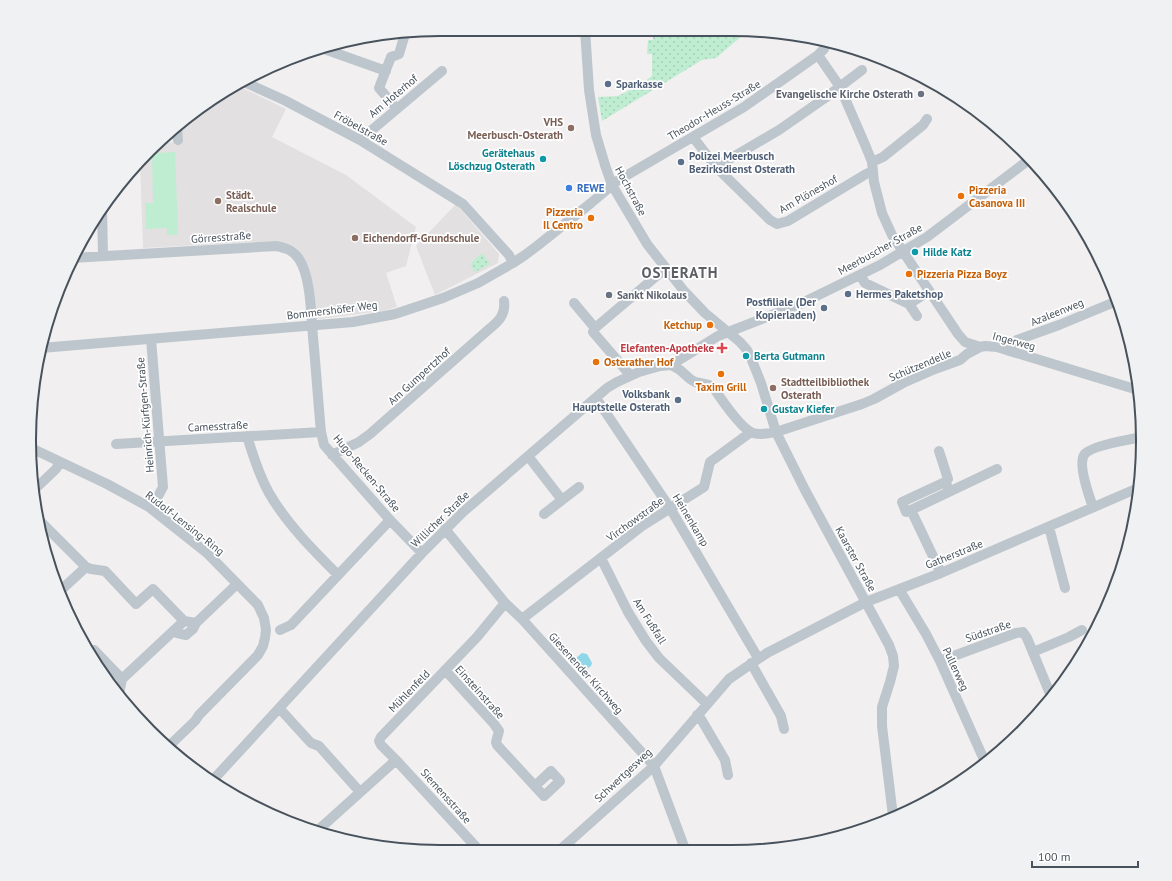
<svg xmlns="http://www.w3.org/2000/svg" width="1172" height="881" font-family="'PT Sans',sans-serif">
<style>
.education{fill:#e2e0e1}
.park{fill:url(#park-dots)}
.pitch{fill:#bfedd1}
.water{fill:#8ed6e8}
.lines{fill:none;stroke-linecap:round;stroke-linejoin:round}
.minor{stroke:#bec6cd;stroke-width:10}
.service-dot{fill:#5c6f8a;stroke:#fff;stroke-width:1.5}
.worship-dot{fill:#6b7280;stroke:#fff;stroke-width:1.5}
.education-dot{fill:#8d6e63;stroke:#fff;stroke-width:1.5}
.culture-dot{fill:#0f9aa8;stroke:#fff;stroke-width:1.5}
.shop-dot{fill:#3f7fe0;stroke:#fff;stroke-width:1.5}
.food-dot{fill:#e8710a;stroke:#fff;stroke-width:1.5}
.health-dot{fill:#e0444e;stroke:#fff;stroke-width:1.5}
.labels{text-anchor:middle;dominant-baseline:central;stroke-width:3.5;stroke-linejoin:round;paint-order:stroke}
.service-label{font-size:11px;font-weight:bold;fill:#4e5e75;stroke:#fff;text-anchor:start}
.worship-label{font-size:11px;font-weight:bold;fill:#5b616d;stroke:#fff;text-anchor:end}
.street-label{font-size:11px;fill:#48525c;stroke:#fff}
.education-label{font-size:11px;font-weight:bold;fill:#785e54;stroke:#fff;text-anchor:start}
.culture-label{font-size:11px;font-weight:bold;fill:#0d838f;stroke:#fff;text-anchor:start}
.shop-label{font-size:11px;font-weight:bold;fill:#366cbe;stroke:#fff;text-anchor:start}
.food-label{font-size:11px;font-weight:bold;fill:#c56008;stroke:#fff;text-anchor:start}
.health-label{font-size:11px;font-weight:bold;fill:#be3a42;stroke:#fff;text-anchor:end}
.district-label{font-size:15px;font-weight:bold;letter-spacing:1px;fill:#5c5f64;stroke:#fff}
.rim{fill:none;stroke:#48525c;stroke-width:2}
</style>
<defs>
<pattern id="park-dots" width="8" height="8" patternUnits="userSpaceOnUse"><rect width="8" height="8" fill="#bfedd1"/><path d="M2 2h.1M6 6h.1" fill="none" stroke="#a6cdb6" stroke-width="1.8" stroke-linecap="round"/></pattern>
</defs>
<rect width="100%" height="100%" fill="#f1efef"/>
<!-- education -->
<path class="education" d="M234,84L286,109L272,137L346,175L416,227L406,266L386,273L397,307L382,311L320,319L316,318L310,278L289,245L281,242L276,241L143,248L140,161L149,150L158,143L180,142V126Z
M456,204L499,254L498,263L435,295L416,246Z"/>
<!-- park -->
<path class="park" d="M653,30H749L716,58L702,60L602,121L598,97L618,96L626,92L632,88L644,83L645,81L652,76V54H647L648,40H653Z
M482,253L490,264L475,272L471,266L472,262Z"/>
<!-- pitch -->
<path class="pitch" d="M175,152L178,235H167V228L146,229L145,203H153L152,153Z"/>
<!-- water -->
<path class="water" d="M582,653L587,654L592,663L591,666L583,672C579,670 576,663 576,658Z"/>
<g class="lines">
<!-- minor -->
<path class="minor" d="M585,29L589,90L596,135L605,165L612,185L647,244L684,291L705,313L740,342L747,350L751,358L761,383L776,432L805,490L889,645L893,656L894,666L890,682L882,707V726L893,816
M329,45L327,50L386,71
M818,55L840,87L866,147L872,162L874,182L882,213L892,235L958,334L965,342L980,347L985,346L997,347L1138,390
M242,81L284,100L360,140L463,204L509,255L513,263
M397,109L379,88L391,57L399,54L405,34
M177,128L178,140
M693,137L716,167L770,220L777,224L788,221L866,174L873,171
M360,140L442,71
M872,162L883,157L923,125L927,119
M716,167L779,130L825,98L862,70
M102,208L103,256
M72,258L276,246C286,248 293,250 299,259C311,277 311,315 313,337C316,369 318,400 321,432L324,445L390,520L422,553
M860,275L865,283L909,304L917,316
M574,303L595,328L593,332L630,375
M909,304L929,291
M595,328L666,268
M41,348L353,322L395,314L443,298L478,283L513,263L525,255L537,246L591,203L617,181L744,107L818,55L824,49
M1009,351L1017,340L1059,325L1117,301
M671,365L680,370L690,379L695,382L709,385L713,387C721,399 739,426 751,432C758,436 769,433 776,432L862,404L874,399L903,383L935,369L960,360L967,354L980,347
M596,398L670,508L758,658
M247,436C253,456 259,475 269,493C287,524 313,550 338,575
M116,444L321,432
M31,448L107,484L149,507L207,553L258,605L264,618L266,630L265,638L263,646L258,655L199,715L195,721L169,746
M939,451L948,479L945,482
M332,455L359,442L370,434L488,330C498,322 506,315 504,301
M528,456L562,500L544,514
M34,490L56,469L60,462
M950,491L945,482L902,502L906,512L911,510L997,469
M562,500L579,487
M149,507L155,502L163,487L151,339
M1093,507C1089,496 1078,465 1084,455C1089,446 1131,439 1143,437
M911,510L941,573
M41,522L86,567L91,569L105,571L136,604L153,589L184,621
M1049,527L1065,588
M445,529L505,603L522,619L654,766L685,849
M601,558L628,612L646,641L659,658L707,704
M899,589L926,634L940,661L985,762
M60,591L86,567
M522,619L642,526L704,487L710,462L751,432
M174,630L177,633L186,635L193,629L196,623
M280,630L291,625L390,520
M1033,652L1069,637L1082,630
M91,653L94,650L122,679
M940,661L1016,633L1023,632L1027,638L1051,696
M751,663L781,716L784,729
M445,670L494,724L499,731L496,742L497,745L544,796L560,781L551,771L535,786
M117,692L120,689L122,679L184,621L196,623L237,584
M280,709L311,743L319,746L360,792
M697,715L701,719L725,760L728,775
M396,760L478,849
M213,780L422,553L463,512L607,388L617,382L639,372L660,366L671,365L718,336L800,304L880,265L927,237L1030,159
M316,832L396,760L381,745L379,741L381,737L477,637L505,603
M561,849L654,766L729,679L767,653L866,602L941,573L1138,488"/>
</g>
<!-- markers -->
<g class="service-dot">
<circle cx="608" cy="84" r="4"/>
<circle cx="681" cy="162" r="4"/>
<circle cx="848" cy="294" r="4"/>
<circle cx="824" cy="308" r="4"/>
<circle cx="678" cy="400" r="4"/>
</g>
<g class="worship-dot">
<circle cx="921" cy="94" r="4"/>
<circle cx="609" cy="295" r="4"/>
</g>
<g class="education-dot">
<circle cx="571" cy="128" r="4"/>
<circle cx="218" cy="201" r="4"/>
<circle cx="355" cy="238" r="4"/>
<circle cx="773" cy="388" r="4"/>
</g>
<g class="culture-dot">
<circle cx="543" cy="159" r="4"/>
<circle cx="915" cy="252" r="4"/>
<circle cx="746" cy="356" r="4"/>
<circle cx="764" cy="409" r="4"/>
</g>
<circle class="shop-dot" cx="569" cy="188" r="4"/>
<g class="food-dot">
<circle cx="961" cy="196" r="4"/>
<circle cx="591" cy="218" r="4"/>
<circle cx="909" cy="274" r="4"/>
<circle cx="710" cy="325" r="4"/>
<circle cx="596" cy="362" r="4"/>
<circle cx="721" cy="374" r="4"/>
</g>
<path class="health-dot" d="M720 342h4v4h4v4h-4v4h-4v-4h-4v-4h4z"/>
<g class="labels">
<!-- service labels -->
<g class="service-label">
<text x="616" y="84">Sparkasse</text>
<text x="689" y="156">Polizei Meerbusch<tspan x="689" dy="13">Bezirksdienst Osterath</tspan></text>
<text x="856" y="294">Hermes Paketshop</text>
<text x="816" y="302" text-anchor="end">Postfiliale (Der<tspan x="816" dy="13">Kopierladen)</tspan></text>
<text x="670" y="394" text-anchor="end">Volksbank<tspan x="670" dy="13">Hauptstelle Osterath</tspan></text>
</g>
<!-- worship labels -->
<g class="worship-label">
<text x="913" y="94">Evangelische Kirche Osterath</text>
<text x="617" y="295" text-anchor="start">Sankt Nikolaus</text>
</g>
<!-- street labels -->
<g class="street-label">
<text transform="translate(393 96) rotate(-40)">Am Hoterhof</text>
<text transform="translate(714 110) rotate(-31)">Theodor-Heuss-Straße</text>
<text transform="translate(361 128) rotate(29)">Fröbelstraße</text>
<text transform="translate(631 191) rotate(62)">Hochstraße</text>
<text transform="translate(808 194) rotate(-30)">Am Plöneshof</text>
<text transform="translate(221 237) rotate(-4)">Görresstraße</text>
<text transform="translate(880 249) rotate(-29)">Meerbuscher Straße</text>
<text transform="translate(332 310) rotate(-7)">Bommershöfer Weg</text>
<text transform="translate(1057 312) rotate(-22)">Azaleenweg</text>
<text transform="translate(1014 341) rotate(15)">Ingerweg</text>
<text transform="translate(920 365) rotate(-23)">Schützendelle</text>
<text transform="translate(419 376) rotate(-42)">Am Gumpertzhof</text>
<text transform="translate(145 415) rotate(-95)">Heinrich-Kürfgen-Straße</text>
<text transform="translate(218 426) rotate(-3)">Camesstraße</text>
<text transform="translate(367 473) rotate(50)">Hugo-Recken-Straße</text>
<text transform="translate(440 519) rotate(-44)">Willicher Straße</text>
<text transform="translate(635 519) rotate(-36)">Virchowstraße</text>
<text transform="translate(691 520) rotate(59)">Heinenkamp</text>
<text transform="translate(185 523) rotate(38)">Rudolf-Lensing-Ring</text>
<text transform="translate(954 554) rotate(-22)">Gatherstraße</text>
<text transform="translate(856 559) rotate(61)">Kaarster Straße</text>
<text transform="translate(650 621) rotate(58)">Am Fußfall</text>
<text transform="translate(988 631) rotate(-19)">Südstraße</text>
<text transform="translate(956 669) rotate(65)">Pullerweg</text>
<text transform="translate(586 673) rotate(48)">Giesenender Kirchweg</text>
<text transform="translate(409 691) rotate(-46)">Mühlenfeld</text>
<text transform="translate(480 692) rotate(48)">Einsteinstraße</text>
<text transform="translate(623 775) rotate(-43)">Schwertgesweg</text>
<text transform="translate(446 796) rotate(48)">Siemensstraße</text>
</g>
<!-- education labels -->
<g class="education-label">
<text x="563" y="122" text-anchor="end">VHS<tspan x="563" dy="13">Meerbusch-Osterath</tspan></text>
<text x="226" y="195">Städt.<tspan x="226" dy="13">Realschule</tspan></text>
<text x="363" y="238">Eichendorff-Grundschule</text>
<text x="781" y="382">Stadtteilbibliothek<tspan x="781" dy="13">Osterath</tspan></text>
</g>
<!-- culture labels -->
<g class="culture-label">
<text x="535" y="153" text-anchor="end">Gerätehaus<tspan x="535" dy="13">Löschzug Osterath</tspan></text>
<text x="923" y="252">Hilde Katz</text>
<text x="754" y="356">Berta Gutmann</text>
<text x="772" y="409">Gustav Kiefer</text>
</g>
<!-- shop labels -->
<g class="shop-label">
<text x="577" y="188">REWE</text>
</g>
<!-- food labels -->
<g class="food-label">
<text x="969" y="190">Pizzeria<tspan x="969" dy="13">Casanova III</tspan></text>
<text x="583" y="212" text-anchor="end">Pizzeria<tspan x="583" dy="13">Il Centro</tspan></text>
<text x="917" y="274">Pizzeria Pizza Boyz</text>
<text x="702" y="325" text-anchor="end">Ketchup</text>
<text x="604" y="362">Osterather Hof</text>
<text x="721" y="387" text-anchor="middle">Taxim Grill</text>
</g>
<!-- health labels -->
<g class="health-label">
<text x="714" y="348">Elefanten-Apotheke</text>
</g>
<!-- district labels -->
<g class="district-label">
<text x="680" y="272">OSTERATH</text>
</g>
</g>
<!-- crop -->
<path d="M0 0H1172V881H0ZM440 36H732A404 404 0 0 1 1136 440V441A404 404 0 0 1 732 845H440A404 404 0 0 1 36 441V440A404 404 0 0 1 440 36Z" fill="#f0f1f2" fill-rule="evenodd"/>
<path class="rim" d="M440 36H732A404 404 0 0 1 1136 440V441A404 404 0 0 1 732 845H440A404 404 0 0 1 36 441V440A404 404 0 0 1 440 36Z"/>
<!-- scale -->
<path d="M1032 861v6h106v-6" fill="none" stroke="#48525c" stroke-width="2"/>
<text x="1038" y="861" font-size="12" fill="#48525c" stroke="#ffffff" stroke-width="3" paint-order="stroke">100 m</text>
</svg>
